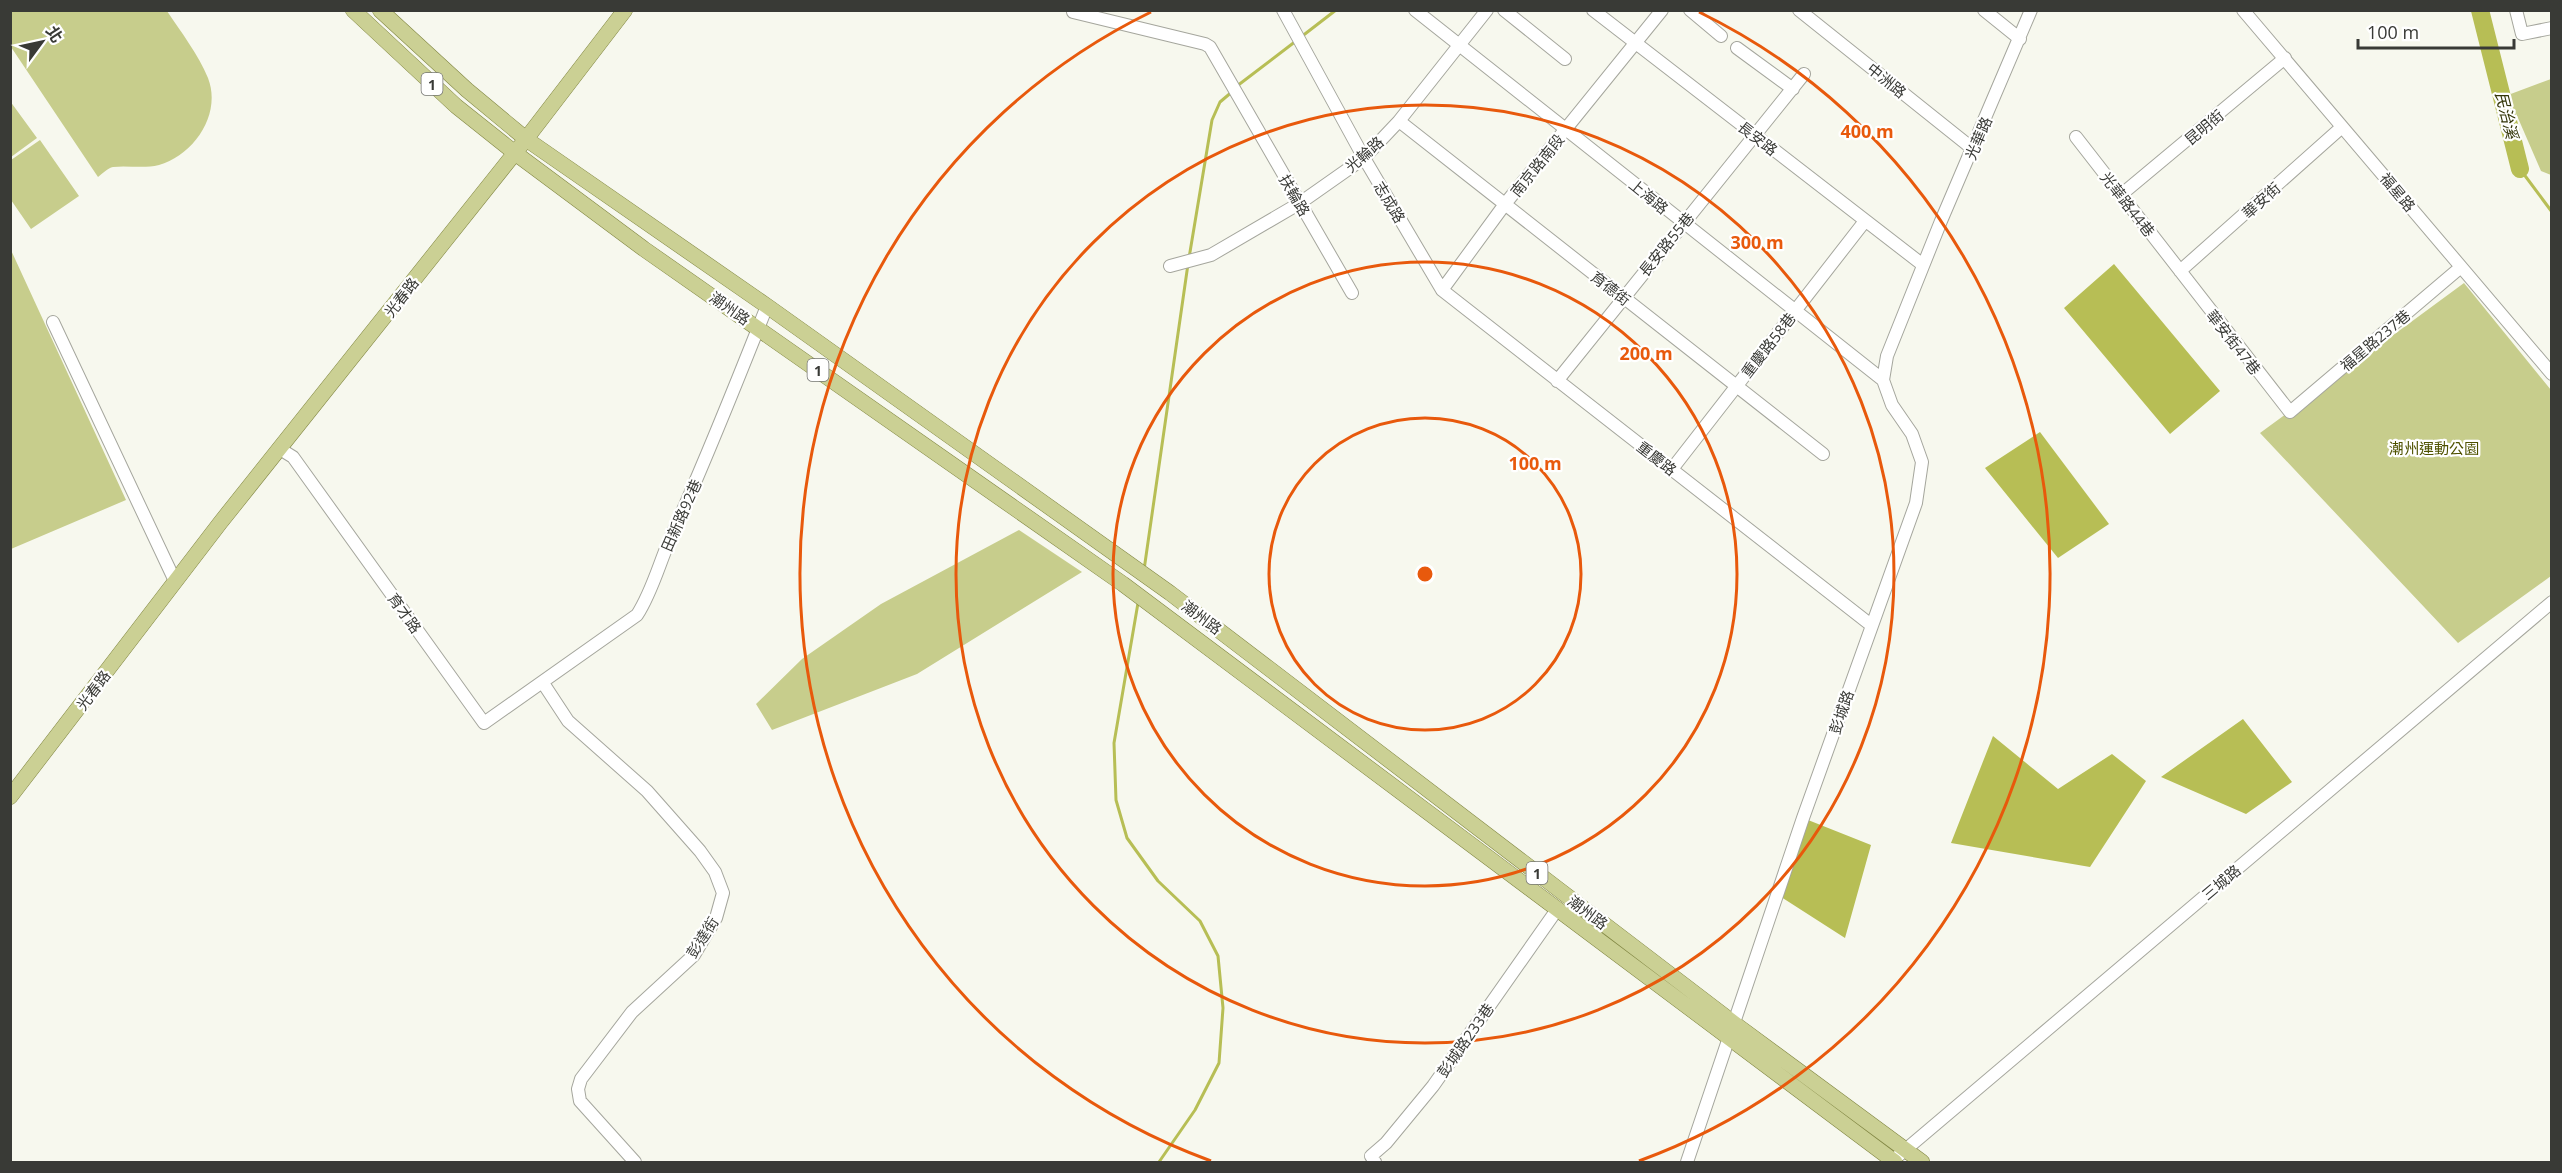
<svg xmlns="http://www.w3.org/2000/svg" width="2562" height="1173" font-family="'Open Sans','Noto Sans TC',sans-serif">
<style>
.green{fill:#c7cd8c}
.water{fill:#b7be55}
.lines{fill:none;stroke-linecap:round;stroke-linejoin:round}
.stream{stroke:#b7be55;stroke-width:3}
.river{stroke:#b7be55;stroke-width:18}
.minor-casing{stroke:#a5a69d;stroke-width:14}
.major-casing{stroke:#828744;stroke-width:16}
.minor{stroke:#fff;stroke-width:12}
.major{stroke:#cbd094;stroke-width:15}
.ring{fill:none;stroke:#e8590c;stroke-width:3}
.labels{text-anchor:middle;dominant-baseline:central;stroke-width:4.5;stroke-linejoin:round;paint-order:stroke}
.shield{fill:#fff;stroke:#747572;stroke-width:1.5}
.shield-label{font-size:14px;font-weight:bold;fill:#393a36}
.street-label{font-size:15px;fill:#393a36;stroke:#fff}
.park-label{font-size:15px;fill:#4f5200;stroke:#fff}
.water-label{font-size:16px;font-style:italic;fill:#333508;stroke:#fff}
.centre{fill:#e8590c;stroke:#fff;stroke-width:3}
.ring-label{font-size:18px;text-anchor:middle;font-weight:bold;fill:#e8590c;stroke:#fff;stroke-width:4.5;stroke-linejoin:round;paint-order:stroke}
</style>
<rect width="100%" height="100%" fill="#f7f8ee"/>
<!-- green -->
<path class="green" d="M10,11H167C181,32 198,54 208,78C222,114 194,155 159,165C143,169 128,165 113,167C108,168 102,174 98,177L11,47Z
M2551,79H2552L2551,175L2541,171L2508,95Z
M10,101L37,138L11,157H10Z
M40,140L79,196L31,229L11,200V160Z
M10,248L126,500L11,549H10Z
M2464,283L2551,390V576L2458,643L2260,433Z
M1019,530L1082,572L917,674L772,730L756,704L802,659L881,604Z"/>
<!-- water -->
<path class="water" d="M2114,264L2220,391L2170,434L2064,308Z
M2040,432L2109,524L2058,558L1985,468Z
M2243,719L2292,782L2246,814L2161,777Z
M1993,736L2058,789L2112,754L2146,781L2090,867L1951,843Z
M1803,818L1871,845L1845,938L1778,895Z"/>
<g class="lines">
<!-- stream -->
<path class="stream" d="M1301,37L1336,10
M1237,86L1296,41
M2520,169L2552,212
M1189,258L1212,120L1220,102L1233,91
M1144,570L1188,264
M1138,603L1114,743L1116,800L1127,838L1158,881L1200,921L1218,956L1223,1008L1219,1063L1195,1110L1159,1162"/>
<!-- river -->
<path class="river" d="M2480,10L2520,169"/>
<defs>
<path id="minor" d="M1283,10L1364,158L1442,290L1871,625
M1415,10L1883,380
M1504,10L1565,59
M1593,10L1923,265
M1690,10L1721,36
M1799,10L1973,149
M1984,10L2020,39
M2243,10L2552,374
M2516,10L2522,34L2552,28
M1073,12L1205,44L1210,47L1352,293
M1737,48L1793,89
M1399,121L1823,454
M2076,137L2290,412L2461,267
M2122,194L2285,58
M1170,266L1211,255L1300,203L1364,158L1399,121L1487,10
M2180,271L2342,127
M1442,290L1505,204L1662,10
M53,322L175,581
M1557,381L1804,74
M280,449L293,457L484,723L637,615C652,592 659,564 670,539C705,463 736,384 767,306
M1672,469L1865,221
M543,683L568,721L647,791L700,851L715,872L723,893L716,918L694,955L632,1012L581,1079L578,1089L580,1101L635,1162
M1375,1162L1371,1156L1386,1143L1433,1086L1556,911
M1687,1162L1803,818L1916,503L1922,462L1912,434L1892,405L1883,380L1887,356L1941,221L2031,10
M1891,1162L2552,602"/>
<path id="major" d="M353,10L456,106L515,153L644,249L1123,584L1895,1162
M380,10L467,90L526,139L767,306L1170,593L1735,1024L1922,1162
M10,797L220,523L526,139L625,10"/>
</defs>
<!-- minor casing -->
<use href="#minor" class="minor-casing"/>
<!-- major casing -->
<use href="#major" class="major-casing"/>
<!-- minor -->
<use href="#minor" class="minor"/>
<!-- major -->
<use href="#major" class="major"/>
</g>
<!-- distance rings -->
<g class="ring">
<circle cx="1425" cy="574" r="156"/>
<circle cx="1425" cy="574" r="312"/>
<circle cx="1425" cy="574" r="469"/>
<path d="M1211 1161A625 625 0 0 1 1151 12M1699 12A625 625 0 0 1 1639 1161"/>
</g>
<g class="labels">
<!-- shield labels -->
<g class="shield">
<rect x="421.5" y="73" width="21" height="22" rx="4.5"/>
<rect x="807.5" y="359" width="21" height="22" rx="4.5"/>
<rect x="1526.5" y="862" width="21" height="22" rx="4.5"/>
</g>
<g class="shield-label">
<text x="432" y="84">1</text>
<text x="818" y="370">1</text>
<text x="1537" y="873">1</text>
</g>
<!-- street labels -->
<g class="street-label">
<text transform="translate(1887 80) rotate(39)">中洲路</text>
<text transform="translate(2204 127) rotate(-40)">昆明街</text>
<text transform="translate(1758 138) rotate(38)">長安路</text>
<text transform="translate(1978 138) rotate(-67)">光華路</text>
<text transform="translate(1364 154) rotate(-41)">光輪路</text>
<text transform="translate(1537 165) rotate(-51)">南京路南段</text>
<text transform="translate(2398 192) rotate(50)">福星路</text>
<text transform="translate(1295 195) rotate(60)">扶輪路</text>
<text transform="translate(1649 196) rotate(39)">上海路</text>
<text transform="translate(2261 200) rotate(-42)">華安街</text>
<text transform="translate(1390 202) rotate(59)">志成路</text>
<text transform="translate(2128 204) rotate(52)">光華路44巷</text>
<text transform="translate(1666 244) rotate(-51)">長安路55巷</text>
<text transform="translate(1611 288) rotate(38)">育德街</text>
<text transform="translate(401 297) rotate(-52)">光春路</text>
<text transform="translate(730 308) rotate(35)">潮州路</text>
<text transform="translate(2375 340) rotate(-40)">福星路237巷</text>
<text transform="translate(2234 342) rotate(52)">華安街47巷</text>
<text transform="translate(1768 345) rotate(-52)">重慶路58巷</text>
<text transform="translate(1657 458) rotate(38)">重慶路</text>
<text transform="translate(681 515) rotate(-66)">田新路92巷</text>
<text transform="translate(405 613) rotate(54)">育才路</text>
<text transform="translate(1202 617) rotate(37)">潮州路</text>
<text transform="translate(93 690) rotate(-53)">光春路</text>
<text transform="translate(1841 712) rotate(-71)">彭城路</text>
<text transform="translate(2221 882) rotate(-40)">三城路</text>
<text transform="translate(1588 912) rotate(37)">潮州路</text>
<text transform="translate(702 937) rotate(-57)">彭達街</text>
<text transform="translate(1465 1040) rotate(-55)">彭城路233巷</text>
</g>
<!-- park labels -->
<g class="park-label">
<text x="2434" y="448">潮州運動公園</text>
</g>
<!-- water labels -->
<g class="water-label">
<text transform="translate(2507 115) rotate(76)">民治溪</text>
</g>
</g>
<circle cx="1425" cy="574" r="9" class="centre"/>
<g class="ring-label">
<text x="1867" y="138">400 m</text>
<text x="1757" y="249">300 m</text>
<text x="1646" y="360">200 m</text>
<text x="1535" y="470">100 m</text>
</g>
<!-- border -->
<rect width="2562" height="1173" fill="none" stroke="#393a36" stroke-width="24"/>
<!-- north arrow -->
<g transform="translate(42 42) rotate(57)" stroke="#ffffff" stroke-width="4.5" paint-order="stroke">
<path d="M0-4.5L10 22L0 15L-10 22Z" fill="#393a36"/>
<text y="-9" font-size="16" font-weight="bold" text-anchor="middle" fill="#393a36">北</text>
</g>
<!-- scale -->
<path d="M2358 39v9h156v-9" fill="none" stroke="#393a36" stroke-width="3"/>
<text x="2367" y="39" font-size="18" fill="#393a36" stroke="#ffffff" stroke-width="4.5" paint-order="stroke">100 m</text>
</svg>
